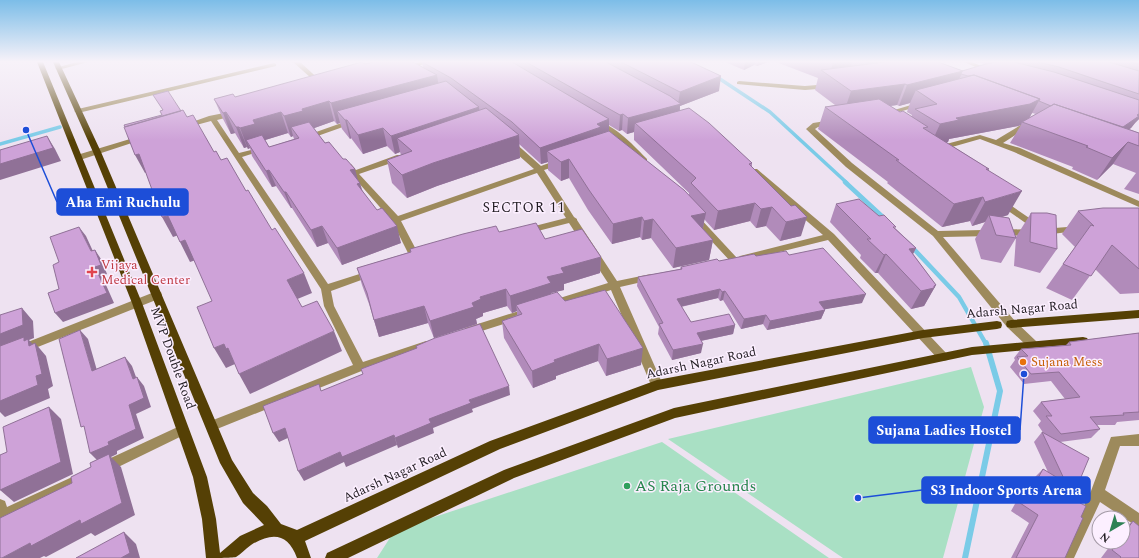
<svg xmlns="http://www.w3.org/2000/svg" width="1139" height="558" font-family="Spectral,serif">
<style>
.green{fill:#a9e0c4}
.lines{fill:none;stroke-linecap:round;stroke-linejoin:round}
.stream-far2{stroke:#7acbe7;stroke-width:3.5}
.stream-far1{stroke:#7acbe7;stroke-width:4.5}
.stream{stroke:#7acbe7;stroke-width:6}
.minor{fill:#9d8a5c;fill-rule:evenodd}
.major{fill:#554005;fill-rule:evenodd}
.wall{fill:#b18bba;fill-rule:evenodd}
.shaded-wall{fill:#907197}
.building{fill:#cea2d8;stroke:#907197}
.health-dot{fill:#e0444e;stroke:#fcefff;stroke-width:1.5}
.food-dot{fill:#e8710a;stroke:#fcefff;stroke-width:1.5}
.leisure-dot{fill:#2e9e5b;stroke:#fcefff;stroke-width:1.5}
.labels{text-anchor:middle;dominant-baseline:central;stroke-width:3;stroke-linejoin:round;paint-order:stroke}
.health-label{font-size:13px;fill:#be3a42;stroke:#fcefff;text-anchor:start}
.street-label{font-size:13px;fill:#221d23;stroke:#fcefff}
.food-label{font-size:13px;fill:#c56008;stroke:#fcefff;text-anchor:start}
.neighbourhood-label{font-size:14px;letter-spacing:1px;fill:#221d23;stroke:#fcefff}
.near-leisure-label{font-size:16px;fill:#27864d;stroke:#fcefff;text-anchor:start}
.leader{fill:none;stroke:#1d4ed8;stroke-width:1.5}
.callout-dot{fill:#1d4ed8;stroke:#fcefff;stroke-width:1.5}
.callout{fill:#1d4ed8;stroke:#1d4ed8;stroke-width:1.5}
.callout-label{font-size:14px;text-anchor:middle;font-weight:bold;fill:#fff}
</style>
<rect width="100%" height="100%" fill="#eee2f1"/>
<!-- green -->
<path class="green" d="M971,367L984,407L943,558H843L668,439Z
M662,442L829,558H377L395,530Z"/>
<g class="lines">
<!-- stream-far2 -->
<path class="stream-far2" d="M717,77L770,112L847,183
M0,144L60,127"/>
<!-- stream-far1 -->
<path class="stream-far1" d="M845,182L885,219
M911,246L959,297L986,344"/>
<!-- stream -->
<path class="stream" d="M965,558L1000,391L986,343"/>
<!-- minor -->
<path class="minor" d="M77,62H88L58,70L55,68Z
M293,62H300L324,84V86H320Z
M420,62H430L406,70L403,68Z
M964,62H972L990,70L985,71Z
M274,63L276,64V66L78,113L74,111L78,109Z
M739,81L805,86L829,84L832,86L829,88L805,90L737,84V82Z
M921,102L924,104L923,105L885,116L881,114Z
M234,111L238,113L237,115L217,120L239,153L263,147L267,149L242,157L328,284L372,270L377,273L375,275L331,291L334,306L363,362L426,341L430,342L432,345L430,348L364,370L212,431L208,430L206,426L208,422L353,365L324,306L321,289L211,121L185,128L181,126L209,116Z
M350,120H356L357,122L309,139H306L302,137Z
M832,120L836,122L835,124L818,127L815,129L852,163L938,231L1034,229L997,203L996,201L1000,198L1041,226L1042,229L1080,226L1082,228L1080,230L1077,231L1043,235L943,237L1015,321L1036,341L1038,344L1036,347L1032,348L1028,347L1007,327L933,236L846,167L806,129L813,123Z
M595,122C611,120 637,149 647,159V163H641L621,141L595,126Z
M1024,123H1027L1031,125L1003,143L1020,148L1139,201V207L1014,152L980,139L938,151L934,149L935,147L980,135L996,140Z
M140,136H143L147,138L83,159H80L76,157L77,155Z
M507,141H513L541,166L557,160H563V164L544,170L574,217L577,219V220L617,281L651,274L655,275L656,277L655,279L620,287L663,385L661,388L657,390L653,388L651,385L611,290L551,309L547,308L546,305L547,302L608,283L569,223L526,234L521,231L523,229L566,218L537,173L401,221L421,259L416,262L411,259L392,221L344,166L345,164H351L356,170L397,155H403V159L359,174L398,216L534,169L507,145Z
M751,169H757L834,234L947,354L949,357L947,360L943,361L939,360L828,240L743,261L740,260L738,258L740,256L823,235L751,173Z
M695,215L698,216L737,258L739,260L737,262H731L692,220L691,218Z
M157,291L161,292L162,295L161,298L0,362V353Z
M519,311L523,312L524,315L523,318L469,335L465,334L464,331L465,328Z
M182,425L186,426L188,430L186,434L110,471L105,473L100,471L98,467L100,463Z
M1139,434V446H1120L1105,490L1139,513V528L1100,502L1074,558H1059L1091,491L1111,437Z
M83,472L88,474L90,478L88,482L0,524V499L5,501L7,507Z"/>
<!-- major -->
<path class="major" d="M37,62H43L142,303L207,477L216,519L220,553L240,536L264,525L243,503L220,463L93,152L53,62H59L101,152L232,460L253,493L267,506L281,524L297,530L490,441L657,380L923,330L997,321L1001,322L1002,325L1001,328L997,329L923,338L658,390L500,449L305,541L311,558H297C288,533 272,532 251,545C245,549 241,554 236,557C232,558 212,558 206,558L202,519L193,477L132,303Z
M1139,310V318L1011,328L1007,327L1006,324L1007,321L1011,320Z
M1083,337L1087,338L1089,341L1087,344L1083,345L972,355L675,418L514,478L348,558H325L327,553L504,470L674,408L972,347Z"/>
</g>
<!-- wall -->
<path class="wall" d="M422,62H691L719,91L680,106V111L752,163V167L801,236L780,241L766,226L756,228L750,221L714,230L704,219L703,229L713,240L709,260L673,268L651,238L642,240L640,237L612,244L588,210L569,178L561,181L548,170V162L541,164L519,144L520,158L437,186L407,198L392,183L387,160L401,155L400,152L395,154L387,146L363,154L351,138L350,139L342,129L340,123L337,124L334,121L314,128L325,143L358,180L362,191L401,243L342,265L328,243L317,247L292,208H291L276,186L272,187L252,156L250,148L248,149L247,147L244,148L235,133L231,134L223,119L214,99L235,97L365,64L423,67ZM609,125L619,131L622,130L627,134L634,132V140L689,193V195L609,131ZM288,133L291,137L293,136L294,139L269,147L265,140Z
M725,62H768L757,66L754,65L744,70Z
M776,62H938L963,71L985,64L978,62H1139V119L1135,123L1131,128L1129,129L1139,133V194L1124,189L1136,173L1113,164L1097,180L1072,169L1073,167L1010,143L1021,125L1018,126L949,139L948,142H946L989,169L988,171L1008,215L1002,217L1016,238L1001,263L981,259L975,239L985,222L972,226L970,221L942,227L887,183L888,182L818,129L825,107L835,105L815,90L818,78ZM910,103L907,112L912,115L911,117L900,112L890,106L897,105L899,106ZM1032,113L1036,114L1030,117Z
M836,204L879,216L895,228L916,248L913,254L936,285L924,306L911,309L878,273H875L860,258L861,255L830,222Z
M1139,208V293L1120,294L1095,269L1072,300L1046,288L1075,247L1062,234L1078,211Z
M1031,213L1057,249L1040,273L1014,266L1016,237Z
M499,232L545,239L601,257L600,273L564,284V290L551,293V294L565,301L641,365L606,376L598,361L556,376V379L533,388L504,338L502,321L517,315V311L512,313L507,306L483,313V316L476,319L477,324L434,338L428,323L379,337L369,304L362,285L357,268L410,252V249Z
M789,255L862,303L824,309L825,310L821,319L767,330L763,324L741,329L723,300L720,301L718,298L681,307L691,322L735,325L733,334L701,341V353L672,360L658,334L659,327L637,286L638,277L680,269L681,267L719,261L756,256Z
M1139,333V420L1117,422L1115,425H1097L1100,429L1091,438L1060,442L1076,489L1080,503L1065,558H1011L1029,523L1011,511L1021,493L1030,485L1034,478L1043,469L1048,472L1034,442L1042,432L1044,434L1038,425L1041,421L1033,411L1041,402L1065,399L1051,381L1024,384L1010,367L1015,360L1014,358L1021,349L1066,345L1069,342Z
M1133,521L1139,558H1101L1113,542H1123V529Z"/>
<!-- shaded-wall -->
<path class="shaded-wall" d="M745,62H755L754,65L744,70Z
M758,62H768L757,66Z
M839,62H852L846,79L829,75L833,63Z
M866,62H907L861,77Z
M963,71L953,92L916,90L910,103L899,106L907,85Z
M437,75L440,95L347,121L351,138L350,139L345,120L337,111L340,123L337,124L331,103Z
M721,76L719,91L680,106L679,119L635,123L634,132L627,134L628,118L678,104L680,92Z
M905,84L897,105L844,112L851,91Z
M1040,99L1028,120L1022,122L1021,125L1018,126L949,139L948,142L930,146L940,124L956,118Z
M329,101L334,121L309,130L291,127L293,136L291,137L284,116L302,109Z
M479,107L481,124L397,138L400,152L395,154L391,136Z
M226,112L235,133L231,134L223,113Z
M281,112L288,133L262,141L246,140L250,148L248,149L240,128L253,120Z
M623,114L622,130L619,131L620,115Z
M1139,114V119L1135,123L1131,128L1111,142L1119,130Z
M609,119V135L547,151L548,162L541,164L540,148Z
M236,127H239L247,147L244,148Z
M383,128L387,146L363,154L358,135Z
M519,135L520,158L437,186L407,198L402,175L433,163Z
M47,136L55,149L61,161L0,180V164Z
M1128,142L1113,164L1097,180L1112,158Z
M139,154L149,172L145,173L135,155Z
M569,159V178L561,181V162Z
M355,169L359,184L360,183L365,199L350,170Z
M269,170L276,186L272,187L266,171Z
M1022,191L1008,215L991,220L989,215L985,222L972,226L985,202Z
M284,192H286L292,208H291Z
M983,197L970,221L942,227L954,204Z
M755,203L750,221L714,230L718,211Z
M772,207L766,226L756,228L761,209Z
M706,213L702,232L691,216Z
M168,216L179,235L173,237L162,217Z
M642,217L640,237L612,244L613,224Z
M807,217L801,236L780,241L786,222Z
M653,219L651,238L642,240L644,221Z
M322,226L328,243L317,247L311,230Z
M397,226L401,243L342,265L337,248Z
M79,227L86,236L97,260L91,251Z
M185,240L196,260L190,262L180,242Z
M713,240L709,260L673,268L676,248Z
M916,248L907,266L909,249Z
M95,250L101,259L107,274L102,276L114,303L63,322L55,313L95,267Z
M886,254L878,273H875L884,255Z
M601,257L600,273L564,284V290L551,293V300L516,305L517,311L512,313L510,296L547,277L561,268Z
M304,273L312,293L295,300L287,280Z
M936,285L924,306L911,309L921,291Z
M506,289L507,306L483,313V316L476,319L477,324L434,338L430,321L472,303L480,297Z
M720,289L718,298L675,308L677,299Z
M725,291L723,300L720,301L722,292Z
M866,294L862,303L815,311L819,302Z
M424,306L428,323L379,337L374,320Z
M22,308L33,321L34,338L29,340L36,348L35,343L46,356L53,386L48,389L50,398L5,417L0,412V334Z
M825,310L821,319L767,330L770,321Z
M766,315L763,324L741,329L744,319Z
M735,325L733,334L695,342L697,333Z
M80,330L88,339L100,381L92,371Z
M334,331L342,351L250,394L239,374Z
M224,344L228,348L235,364L226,368L214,348Z
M599,344L598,361L556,376V379L533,388L532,371L554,360Z
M703,344L701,353L672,360L673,350Z
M643,348L641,365L606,376L607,359Z
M125,357L132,366L140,388L133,379Z
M137,377L144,386L151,407L136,414L144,438L117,451V454L111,457L121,467L135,515L95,536L91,533L46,557L44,556L40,558H2L30,543L99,462L90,453L108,442L129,405Z
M509,386L510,395L472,409L473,412L433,428L434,433L398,448L395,438L429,419L469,400Z
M49,407L61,419L73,474L14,502L0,490Z
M285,428L290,437L279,442L273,433Z
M394,435L397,445L346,467L344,462L304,481L298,471L340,452Z
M124,532L136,544L140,558H121Z"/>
<!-- building -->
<path class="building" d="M362,62L365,64L373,62H413L437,75L331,103L329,101L302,109L303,111L284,116L281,112L253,120L255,124L240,128L239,127H236L226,112L223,113L214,99L233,94L235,97Z
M422,62H512L609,119L597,124L601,127L540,148L512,122L451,78Z
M526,62H606L670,96L681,104L628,118L623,114L620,115Z
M621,62H691L721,76L680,92Z
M885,62H938L963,71L907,85L905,84L851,91L821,70Z
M997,62H1014L1054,72L1139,100V114L1137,115L1139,116L1123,127L1054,104L1051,106L1039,101L1040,99L974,75L968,76L961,74L962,71L986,64Z
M1038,62H1109L1139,71V94L1059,67Z
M1131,62H1139V64Z
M974,75L1040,99L1030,104L956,118L959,120L940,124L915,109L937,104L916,90Z
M446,81L479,107L391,136L383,128L358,135L347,120H345L337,111Z
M168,91L181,111L125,127L124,125L162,115L160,111L163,110L153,95Z
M879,99L900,112L903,111L928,127L923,128L989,169H986L1022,191L985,202L983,197L954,204L896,160H899L825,107Z
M1054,104L1139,133V146L1128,142L1112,158L1086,147L1088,146L1022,122Z
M486,108L519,135L433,163L402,175L387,160L412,151L397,138Z
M689,108L709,123L752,163L749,164L791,206L795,205L807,217L786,222L772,207L761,209L755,203L718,211L691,183L696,178L635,123Z
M183,110L187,117L193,115L214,152L216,151L221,160L227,158L246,191L248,190L272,230L275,228L304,273L287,280L302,307L317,301L334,331L239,374L228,348L226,349L224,344L214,348L197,307L212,301L185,240L180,242L168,216L162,217L139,154L135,155L124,127Z
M309,122L325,143L329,142L343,159H346L355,169L350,170L360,183L357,184L377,210L382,208L397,226L337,248L322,226L311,230L286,192H284L269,170L266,171L246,140L262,135L269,147L299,138L291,127Z
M609,131L684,190L706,213L691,216L713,240L676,248L653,219L644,221L642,217L613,224L589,190L569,159L561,162L547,151Z
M47,136L53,148L0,164V150Z
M859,199L879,216L884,215L896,227H893L916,248L909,249L936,285L934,286V288L921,291L886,254L884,255L867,239H871L836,204Z
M1103,208H1139V269L1112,245L1091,276L1063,264L1091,225L1094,226L1078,211Z
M1031,213H1047L1056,215L1057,249L1030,242Z
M989,215L1009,218L1016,238L996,235Z
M536,223L545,239L582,229L601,257L561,268L564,273L547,277L551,283L510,296L506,289L480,297L481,299L472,303L474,307L430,321L424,306L374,320L367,293L357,268L411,252L410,249L463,234L496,226L499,232Z
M79,227L91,251L95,250L101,265L95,267L107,293L55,313L48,293L59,289L53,265L59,262L50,237Z
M823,248L866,294L819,302L825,310L770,321L766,315L744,319L725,291L722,292L720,289L677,299L691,322L729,314L735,325L697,333L703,344L673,350L659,324L663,323L638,277L682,269L681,267L717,259L719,261L754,254L756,256L786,251L789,255Z
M605,290L643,348L607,359L599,344L554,360L555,362L532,371L502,321L522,314L516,305L557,292L565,301Z
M22,308L23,325L0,334V315Z
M480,324L509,386L469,400L471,403L429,419L431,423L395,438L394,435L342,457L340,452L298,471L285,428L273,433L263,406L319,384L321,391L363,374L361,369L417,348L416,346L435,338Z
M80,330L92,371L125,357L133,379L137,377L144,398L129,405L136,429L108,442L109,445L90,453L84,426L81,427L59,339Z
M1139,333V412L1123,413L1124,415L1090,417L1100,429L1061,434L1046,416H1052L1041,402L1080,397L1059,372L1031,374L1017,357L1028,356L1021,349L1071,345L1069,342Z
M24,337V341L28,339L29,346L35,343L42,374L36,376L38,385L0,401V346Z
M49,407L61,462L0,490V455L7,452L3,427Z
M1042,432L1089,458L1076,489L1085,494L1080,503L1086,506L1081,517L1083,518L1065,558H1016L1038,515L1020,503L1030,485L1033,487L1043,469L1066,483Z
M109,454L122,503L81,524L80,520L31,546L30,543L2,558H0V518L72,483L71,477L91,467L90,463Z
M1133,521L1139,526V558H1120L1121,557L1112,550L1118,542H1123V535Z
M124,532L130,553L121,558H76Z"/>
<!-- sky -->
<linearGradient id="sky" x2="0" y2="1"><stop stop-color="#7cbde8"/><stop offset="0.44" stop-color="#f7f2f9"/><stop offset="1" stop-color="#f7f2f9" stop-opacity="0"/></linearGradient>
<rect width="1139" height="140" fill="url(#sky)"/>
<!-- markers -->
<path class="health-dot" d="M90 266h4v4h4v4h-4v4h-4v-4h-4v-4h4z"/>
<circle class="food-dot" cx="1023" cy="362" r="4"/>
<circle class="leisure-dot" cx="627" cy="486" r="4"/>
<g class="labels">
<!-- health labels -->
<g class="health-label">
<text x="101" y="265">Vijaya<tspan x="101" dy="15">Medical Center</tspan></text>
</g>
<!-- street labels -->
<g class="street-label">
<text transform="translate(1022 309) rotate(-5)">Adarsh Nagar Road</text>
<text transform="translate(173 358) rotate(70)">MVP Double Road</text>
<text transform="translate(701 363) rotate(-12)">Adarsh Nagar Road</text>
<text transform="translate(395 475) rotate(-25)">Adarsh Nagar Road</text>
</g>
<!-- food labels -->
<g class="food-label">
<text x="1031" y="362">Sujana Mess</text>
</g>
<!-- neighbourhood labels -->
<g class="neighbourhood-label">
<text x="524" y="207">SECTOR 11</text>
</g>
<!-- near-leisure labels -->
<g class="near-leisure-label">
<text x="635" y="486">AS Raja Grounds</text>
</g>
</g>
<!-- callouts -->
<path class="leader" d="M26 130L57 202M1024 374L1020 430M858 498L922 490"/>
<g class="callout-dot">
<circle cx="26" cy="130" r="4"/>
<circle cx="1024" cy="374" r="4"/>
<circle cx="858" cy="498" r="4"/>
</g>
<g class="callout">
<rect x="57" y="189" width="131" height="26" rx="4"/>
<rect x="869" y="417" width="151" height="26" rx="4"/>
<rect x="922" y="477" width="168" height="26" rx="4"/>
</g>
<g class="callout-label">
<text x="123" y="207">Aha Emi Ruchulu</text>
<text x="944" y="435">Sujana Ladies Hostel</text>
<text x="1006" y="495">S3 Indoor Sports Arena</text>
</g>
<!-- north arrow -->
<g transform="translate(1111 530) rotate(218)"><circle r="19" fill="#fcefff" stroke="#a59ba7"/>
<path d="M0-3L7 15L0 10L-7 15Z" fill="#2d8154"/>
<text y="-6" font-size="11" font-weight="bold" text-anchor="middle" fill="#221d23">N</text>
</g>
</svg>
